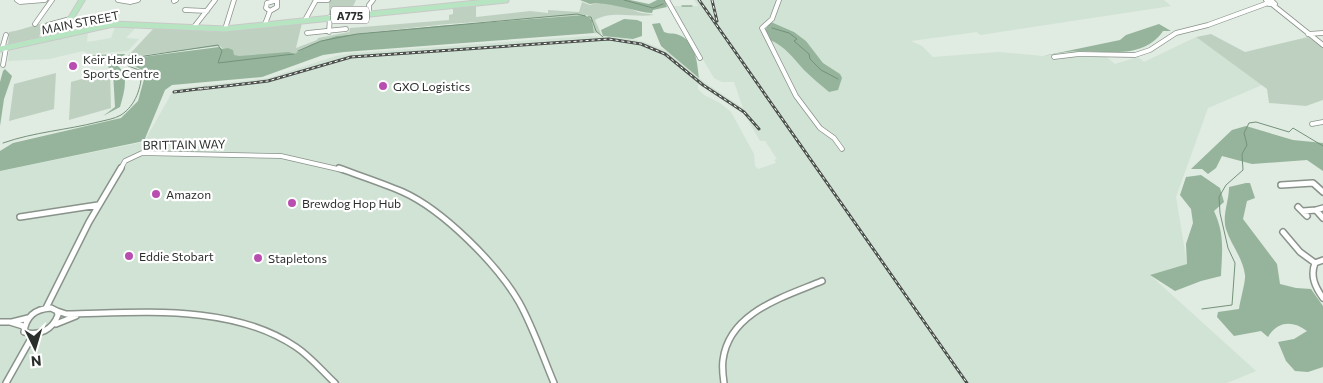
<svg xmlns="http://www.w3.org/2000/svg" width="1323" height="383" font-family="Commissioner,sans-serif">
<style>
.built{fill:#d1e3d4;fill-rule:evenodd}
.green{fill:#bed1c1}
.forest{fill:#95b49b}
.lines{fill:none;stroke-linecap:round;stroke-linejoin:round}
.stream{stroke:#74927a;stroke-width:1}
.minor-far1-casing{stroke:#89938b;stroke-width:5.5}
.minor-casing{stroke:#89938b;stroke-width:8}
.major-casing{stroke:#c8c9c8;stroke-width:7}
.minor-far1{stroke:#fff;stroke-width:4}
.minor{stroke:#fff;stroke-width:5}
.major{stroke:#b7e5c2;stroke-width:5}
.rail-casing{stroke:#4b504c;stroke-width:3}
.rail{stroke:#fff;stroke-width:1;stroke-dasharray:3;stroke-linecap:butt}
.poi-dot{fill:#b84eb0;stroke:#fff;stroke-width:2}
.labels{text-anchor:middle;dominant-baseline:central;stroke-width:4.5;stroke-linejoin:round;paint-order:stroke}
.shield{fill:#fff;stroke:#6b6d6b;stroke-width:1}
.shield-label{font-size:11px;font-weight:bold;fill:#2b2f2c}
.street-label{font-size:12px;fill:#2b2f2c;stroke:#fff}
.poi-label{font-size:12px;fill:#2b2f2c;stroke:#fff;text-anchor:start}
</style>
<rect width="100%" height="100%" fill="#e0ebe1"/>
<!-- built -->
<path class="built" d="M694,0H1164L1171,6L980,35L977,32L911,41L922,46L933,57L998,52L1043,56L1081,51L1102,53L1115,64L1138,57L1144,62L1196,37L1262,85L1208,108L1176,197L1187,264L1150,275L1256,371L1227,383H0V171L144,142L174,89L268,78L336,56L354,53L588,36L624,38L644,42L665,50L676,57L704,82L743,108L734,82H722L714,78L671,6H698ZM771,22L794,32L806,41L823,63L840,74L829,92L778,43ZM698,84L745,115L760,141H765L777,159L774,160L776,163L758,169L755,166L754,154L731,112L720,103L704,95L698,89Z
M120,26H137L126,38L139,39L128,51L89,54L83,51L49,59L8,61L9,49L88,31L87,42L111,38L115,27Z"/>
<!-- green -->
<path class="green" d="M318,0H356L350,13L329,15V1Z
M582,2L590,5C607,0 622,5 638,12C643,14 649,13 654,15C634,18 612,10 595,20L601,34L594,33L593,22L587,15L448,24L336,36L312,44L294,54L219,63L223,49L220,46L127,57L154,28L220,32L302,23L296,48L317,40L318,38L349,32L350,28L449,20V15L453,14V7L476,5V17L530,11L548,13V10L579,12Z
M51,22L42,27L39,38L8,45L9,32C24,30 36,23 51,22Z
M1211,34L1245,52L1308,37L1323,48V100L1306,106L1269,103L1267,89L1196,37Z
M110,71L111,108L69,120L71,82Z
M56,73L54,109L9,121L14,84Z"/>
<!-- forest -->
<path class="forest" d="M580,0H630L649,4L657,0H665L667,7L653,10L652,13C635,12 605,0 590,4Z
M585,15L592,20L594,33L344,52L323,55L262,77L172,85L165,90L144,141L0,171V151L13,143L121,118L138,101L146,72L130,64L134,58L219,47L222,49L228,48L233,50L234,55L239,56L289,52L294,54L312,44L336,36L439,26Z
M624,19L637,20L642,22V36L633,39L603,36L601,30Z
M771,22L794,32L806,41L823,63L840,74L842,78L838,90L829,92C821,85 812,78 804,70C794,59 785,46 770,40L765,30Z
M660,23L664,32C669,34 671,33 676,34C696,39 697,62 699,78L661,46L652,24Z
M1159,24L1171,31H1163C1145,58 1110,52 1081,51C1068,51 1056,54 1043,56L1120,40L1126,35Z
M125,54L117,65C130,76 124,92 120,107L103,116L115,107L113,72L108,67L109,61L91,58L89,55Z
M5,69L12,76L4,99L0,126V82L3,71Z
M1246,126L1293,140L1323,143V171L1307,160L1252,164L1222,156L1216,168L1208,174L1202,169H1191L1232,130Z
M1201,175L1220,188L1224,202L1214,211C1225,235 1222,251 1221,276L1201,281L1175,291L1150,275L1187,264L1186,244L1193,223L1191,209L1180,195L1186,177Z
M1246,183H1250L1255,198L1247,201L1243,219L1277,264L1280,284L1296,288L1311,289L1323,306V367L1308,372L1295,371L1286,361L1278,342L1294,339L1307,331C1293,320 1277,321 1268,337L1261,331L1234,336L1217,317L1218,312L1239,309C1240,301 1246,280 1245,275C1243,258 1231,245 1226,229C1222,214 1229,202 1229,187Z"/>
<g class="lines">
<!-- stream -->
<path class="stream" d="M624,0L653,8L663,4
M682,6H692
M588,17H591L596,31L603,37
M772,28L789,33L797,39L794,41L809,54L810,59L821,70L838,79
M298,51L321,41L357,34L577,14L585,16
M131,58L218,45L222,51L218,63L294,54
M3,143C34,132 67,130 98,122C106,120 114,119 121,115C136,105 141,88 142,71L128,66V60
M1202,309L1232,305L1235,263L1228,248L1220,213L1219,197L1226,185L1243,170L1242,154L1247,145L1244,133L1249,123L1256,122L1289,132L1293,128L1323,146"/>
<defs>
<path id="minor-far1" d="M17,0L20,2L45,0
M118,0L130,2L138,0
M277,0V7L270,11L266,8L267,3Z
M316,0H328
M667,0L700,58
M779,0L772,19L762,28L796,96L820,128L834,138L842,149
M1266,0L1272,1L1275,4H1269Z
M174,1L176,0
M1273,5L1323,45
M185,10L207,11
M369,14V5L373,0
M305,20L316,0
M35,24L52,0
M265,24L270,11
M48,25L70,19
M194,27L215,0
M225,29L234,0
M329,32L330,17
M307,33L346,29
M1308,34L1323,33
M2,49L6,35
M1054,57L1079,54L1135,55L1150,50L1176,33L1208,25L1268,3
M3,65L6,48
M1312,124L1323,122
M120,170L125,161L142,153L281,156L342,170"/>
<path id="minor" d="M339,168C360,176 382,183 403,192C443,210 497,264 519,302C533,327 543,357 554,383
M1281,185L1313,183L1323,192
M1298,207L1307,216
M1323,208L1316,210L1323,218
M1303,211L1316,210
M20,217L98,205
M1283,232L1300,252L1315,263
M1323,260L1315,263C1310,276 1315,287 1323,298
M46,308L89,222L121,168
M51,308L57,311L58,315C53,329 39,337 24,332C26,316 35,309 51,308Z
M57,311L66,314C140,313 231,303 296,347C311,357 322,371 335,383
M0,322H10L23,326
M12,322L28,318
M56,324L76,316
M6,383L33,335
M724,383C723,376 722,367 723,360C729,312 784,297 822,281"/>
<path id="major" d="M60,36L82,0
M0,49L113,24L225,29L506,0"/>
</defs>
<!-- minor-far1 casing -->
<use href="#minor-far1" class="minor-far1-casing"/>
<!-- minor casing -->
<use href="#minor" class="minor-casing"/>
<!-- major casing -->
<use href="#major" class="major-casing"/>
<!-- minor-far1 -->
<use href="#minor-far1" class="minor-far1"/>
<!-- minor -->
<use href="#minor" class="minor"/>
<!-- major -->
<use href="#major" class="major"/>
<defs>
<path id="rail" d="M699,0L967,383
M712,0L717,21
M200,89L268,81L351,57L609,39L641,44L665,54L703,85L744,112L759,129
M174,92L206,88"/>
</defs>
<!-- rail casing -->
<use href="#rail" class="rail-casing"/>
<!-- rail -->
<use href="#rail" class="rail"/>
</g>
<!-- markers -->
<g class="poi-dot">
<circle cx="73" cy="66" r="5"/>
<circle cx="383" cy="86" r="5"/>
<circle cx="156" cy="194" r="5"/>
<circle cx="292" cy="203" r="5"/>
<circle cx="129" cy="256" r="5"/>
<circle cx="258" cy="258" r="5"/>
</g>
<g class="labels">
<!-- shield labels -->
<rect class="shield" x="331" y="6.5" width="38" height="17" rx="4"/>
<g class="shield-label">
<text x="350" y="15">A775</text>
</g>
<!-- street labels -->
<g class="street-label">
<text transform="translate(80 22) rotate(-11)">MAIN STREET</text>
<text transform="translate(184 144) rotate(-1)">BRITTAIN WAY</text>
</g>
<!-- poi labels -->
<g class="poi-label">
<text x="83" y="59">Keir Hardie<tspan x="83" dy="14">Sports Centre</tspan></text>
<text x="393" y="86">GXO Logistics</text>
<text x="166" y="194">Amazon</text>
<text x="302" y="203">Brewdog Hop Hub</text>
<text x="139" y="256">Eddie Stobart</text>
<text x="268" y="258">Stapletons</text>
</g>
</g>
<!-- north arrow -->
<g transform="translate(35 348) rotate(175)" stroke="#ffffff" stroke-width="4" paint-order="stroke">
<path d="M0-4L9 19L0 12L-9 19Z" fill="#2b2f2c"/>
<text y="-8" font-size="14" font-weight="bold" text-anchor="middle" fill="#2b2f2c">N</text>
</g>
</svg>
